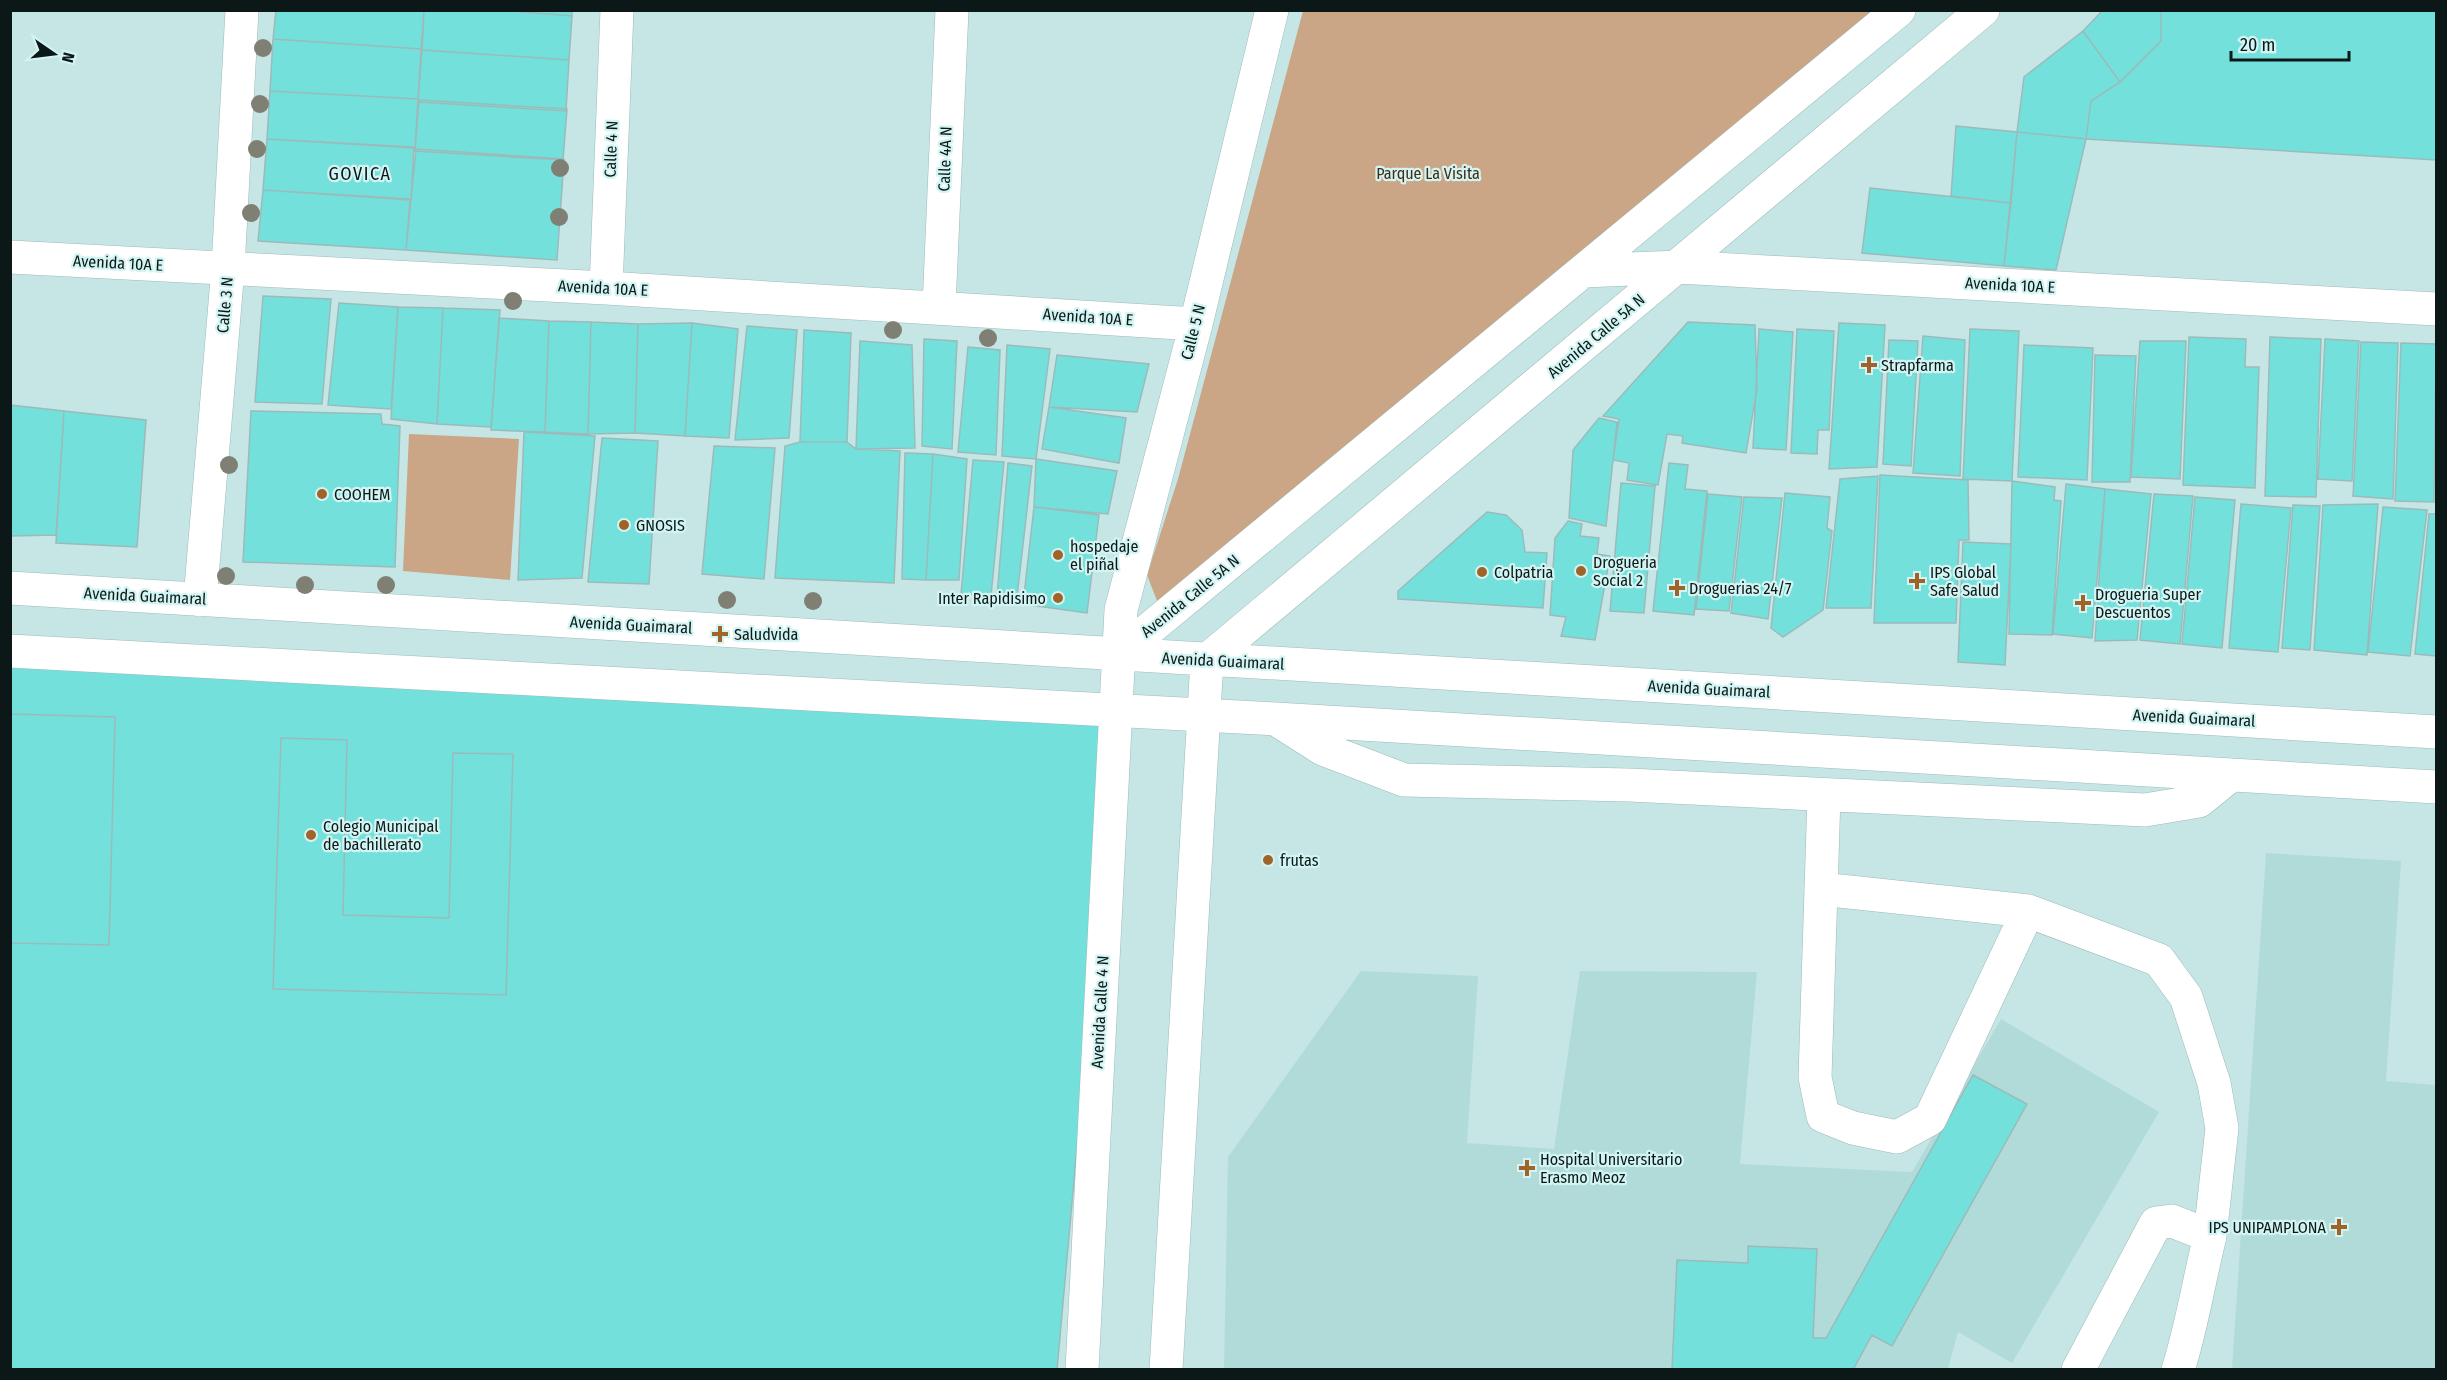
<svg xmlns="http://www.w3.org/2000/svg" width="2447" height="1380" font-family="'Fira Sans Condensed',sans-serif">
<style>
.built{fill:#b1dbd9}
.green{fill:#caa586}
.building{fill:#74e0dc;stroke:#9bbbba;stroke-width:1.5}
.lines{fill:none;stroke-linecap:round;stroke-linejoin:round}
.minor-casing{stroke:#9bbbb9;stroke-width:34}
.minor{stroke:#fff;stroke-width:33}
.tree{fill:#7f8073}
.poi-dot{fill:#a16428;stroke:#d2f4f2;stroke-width:2}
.labels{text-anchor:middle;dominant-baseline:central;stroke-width:4.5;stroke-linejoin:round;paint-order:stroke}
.street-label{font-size:16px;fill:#0c1818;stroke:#d2f4f2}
.park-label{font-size:16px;fill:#452c15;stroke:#d2f4f2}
.poi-label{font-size:16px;fill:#0c1818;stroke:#d2f4f2;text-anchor:start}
.neighbourhood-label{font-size:18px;letter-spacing:1.5px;fill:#0c1818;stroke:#d2f4f2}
</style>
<rect width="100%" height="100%" fill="#c5e6e5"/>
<!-- built -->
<path class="built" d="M2266,853L2401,861L2386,1081L2436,1085V1369H2232Z
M1361,971L1478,976L1467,1143L1554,1149L1580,971L1757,972L1740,1164L1912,1172L2001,1019L2159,1112L2012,1363L1958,1332L1948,1369L1224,1370L1228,1157Z"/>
<!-- green -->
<path class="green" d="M1303,11H1872L1161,611L1147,575L1178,479Z
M409,434L519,439L510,580L403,571Z"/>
<!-- building -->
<path class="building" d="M276,10H424L421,49L273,39Z
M424,10H500L572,16L569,60L422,50Z
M500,10H572V16Z
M2103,10H2161V41L2120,82L2083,31Z
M2161,10H2436V160L2086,139L2091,101L2120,82L2161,41Z
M2083,31L2120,82L2091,101L2086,139L2017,132L2024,77Z
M273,39L421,49L418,99L270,91Z
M422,50L569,60L566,111L418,102Z
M270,91L418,99L415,147L267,139Z
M419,100L567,109L563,160L415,151Z
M1956,126L2017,132L2011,203L1951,196Z
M2017,132L2086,139L2056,270L2004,266Z
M267,139L414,148L411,199L263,190Z
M416,149L564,159L557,260L406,250Z
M1870,188L2011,203L2004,266L1862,253Z
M263,190L410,200L406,250L258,241Z
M263,296L331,299L322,404L255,402Z
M339,303L398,307L391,409L328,405Z
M398,307L443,308L437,424L391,419Z
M443,308L500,310L491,427L437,424Z
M499,318L549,321L545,432L491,430Z
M549,321L591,322L588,434L545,432Z
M591,322L638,324L635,433L588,434Z
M1688,322L1755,325L1757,389L1746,453L1682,443L1683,436L1667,434L1658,485L1627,480L1629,463L1613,460L1619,419L1603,416Z
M692,323L738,329L729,438L685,436Z
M692,323L685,436L635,433L638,324Z
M1839,323L1885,325L1877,467L1829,469Z
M747,326L797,330L789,438L735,440Z
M1759,329L1793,332L1786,450L1753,448Z
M1797,329L1834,331L1829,430H1818L1817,454L1791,453Z
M1970,329L2019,331L2012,481L1963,479Z
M804,330L851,333L847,442H800Z
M1923,336L1965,340L1960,476L1913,473Z
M2189,337L2246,339L2245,367H2259L2255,488L2183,485Z
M2270,337L2321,339L2316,497L2265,496Z
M924,339L957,341L952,449L922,446Z
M2325,339L2359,341L2352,481L2318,479Z
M1889,340L1918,341L1911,466L1883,464Z
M860,341L912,345L915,448L856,449Z
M2140,341H2186L2180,479L2131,477Z
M2361,342L2398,343L2393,499L2353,496Z
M2401,343L2436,344L2434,502L2395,501Z
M1007,345L1050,349L1036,459L1002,456Z
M2024,345L2093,348L2087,480L2018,477Z
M968,347L1000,350L996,455L958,452Z
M1057,355L1149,364L1137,412L1049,407Z
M2095,355L2136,356L2130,482H2092Z
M10,405L64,411L56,535L10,536Z
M1049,407L1126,418L1119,463L1042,449Z
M64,411L146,420L137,547L56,543Z
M251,411L381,414L382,424L400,426L395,567L243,562Z
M1599,418L1617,422L1606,526L1569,518L1573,450Z
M524,432L595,436L582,578L518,580Z
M602,438L658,441L649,584L588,582Z
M800,442H847L856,449L900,451L894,583L775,578L785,446Z
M714,446L775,448L764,579L702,574Z
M905,453L933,454L926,580L902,579Z
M933,454L967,459L959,580H926Z
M1036,459L1117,471L1108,514L1034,507Z
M973,460L1004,462L991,596L961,594Z
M1008,463L1032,466L1017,597H997Z
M1669,463L1688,465L1685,489L1707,491L1694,615L1653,611Z
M1880,475L1968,480L1969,540H1959L1956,623H1874Z
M1878,476L1871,608H1826L1840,479Z
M2012,481L2055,487L2054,500L2061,501L2052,635L2009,634Z
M1621,483L1655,486L1644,613L1610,611Z
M2066,484L2105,489L2092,638L2053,634Z
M2105,489L2151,494L2137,640L2095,641Z
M1785,493L1830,497L1827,528L1832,531L1823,610L1783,637L1771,628Z
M1708,494L1742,497L1729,611L1696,609Z
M2154,494L2193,496L2180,644L2140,640Z
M1744,497L1782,498L1768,619L1731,613Z
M2195,497L2235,500L2222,648L2182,644Z
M2241,504L2291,508L2278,652L2229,648Z
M2378,504L2367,655L2314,650L2323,505Z
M2293,505L2320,506L2310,650L2282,648Z
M1034,507L1099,515L1087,613L1023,604Z
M2383,507L2427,510L2410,656L2368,652Z
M1487,512L1506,515L1522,530L1525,552L1547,553L1543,608L1398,599V591Z
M2429,514H2436V656L2415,654Z
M1568,521L1582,524L1580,536L1599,538L1597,554L1610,556L1595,640L1561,636L1566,617L1550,615L1555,538Z
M1963,542L2011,544L2005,665L1958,662Z
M10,651L1116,711L1057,1370H10Z
M10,714L115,717L109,945L10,943Z
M281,738L347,740L343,915L449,918L453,753L513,754L506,995L273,989Z
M1973,1075L2027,1104L1892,1346L1872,1335L1853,1370H1672L1677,1260L1748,1263V1246L1817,1249L1813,1338H1826Z"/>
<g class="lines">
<defs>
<path id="minor" d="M10,257L606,288L1196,324
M1583,271L1678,267L2436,309
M606,288L617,10
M939,307L952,10
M10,588L2436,732
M200,600L228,268L242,10
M10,651L1276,719L2436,787
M1119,654L1899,10
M1277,720L1323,749L1404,780L1629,785L2145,810L2199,801L2231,775
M1824,796L1815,1077L1823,1116L1853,1128L1897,1137L1930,1119L2028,911
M1821,889L2028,911L2159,960L2186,997L2214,1083L2222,1128L2210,1236
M1082,1370L1121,610L1196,324L1272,10
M1166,1370L1207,660L1983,10
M2078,1370L2156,1223L2172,1221L2210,1236C2199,1280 2192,1326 2178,1370"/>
</defs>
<!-- minor casing -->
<use href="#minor" class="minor-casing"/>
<!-- minor -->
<use href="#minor" class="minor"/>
</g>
<!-- trees -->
<g class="tree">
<circle cx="263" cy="48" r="9"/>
<circle cx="260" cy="104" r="9"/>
<circle cx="257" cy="149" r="9"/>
<circle cx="560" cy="168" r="9"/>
<circle cx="251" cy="213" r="9"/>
<circle cx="559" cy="217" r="9"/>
<circle cx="513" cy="301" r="9"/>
<circle cx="893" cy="330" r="9"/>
<circle cx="988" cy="338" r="9"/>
<circle cx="229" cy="465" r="9"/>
<circle cx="226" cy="576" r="9"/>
<circle cx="305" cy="585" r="9"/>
<circle cx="386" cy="585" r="9"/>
<circle cx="727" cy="600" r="9"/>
<circle cx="813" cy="601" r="9"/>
</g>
<!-- markers -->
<g class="poi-dot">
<path d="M1866 356h6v6h6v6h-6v6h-6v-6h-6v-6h6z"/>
<circle cx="322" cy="494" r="6"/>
<circle cx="624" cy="525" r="6"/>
<circle cx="1058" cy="555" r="6"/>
<circle cx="1581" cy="571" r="6"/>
<circle cx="1482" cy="572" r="6"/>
<path d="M1914 572h6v6h6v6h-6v6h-6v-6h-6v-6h6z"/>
<path d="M1674 579h6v6h6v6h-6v6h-6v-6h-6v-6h6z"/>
<circle cx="1058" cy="598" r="6"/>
<path d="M2080 594h6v6h6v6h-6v6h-6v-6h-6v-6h6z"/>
<path d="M717 625h6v6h6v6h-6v6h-6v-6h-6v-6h6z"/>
<circle cx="311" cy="835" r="6"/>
<circle cx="1268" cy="860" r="6"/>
<path d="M1524 1159h6v6h6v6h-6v6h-6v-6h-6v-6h6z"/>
<path d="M2336 1218h6v6h6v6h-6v6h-6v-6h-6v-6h6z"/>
</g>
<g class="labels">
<!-- street labels -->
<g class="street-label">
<text transform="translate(611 149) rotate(-88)">Calle 4 N</text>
<text transform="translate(945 159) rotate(-88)">Calle 4A N</text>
<text transform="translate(118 263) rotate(3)">Avenida 10A E</text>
<text transform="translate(2010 285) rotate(3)">Avenida 10A E</text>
<text transform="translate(603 288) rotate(3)">Avenida 10A E</text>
<text transform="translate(225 305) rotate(-85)">Calle 3 N</text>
<text transform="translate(1088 317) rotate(4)">Avenida 10A E</text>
<text transform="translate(1193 332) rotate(-76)">Calle 5 N</text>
<text transform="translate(1596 336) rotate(-40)">Avenida Calle 5A N</text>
<text transform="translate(145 596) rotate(3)">Avenida Guaimaral</text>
<text transform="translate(1190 596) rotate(-39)">Avenida Calle 5A N</text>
<text transform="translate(631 625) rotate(3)">Avenida Guaimaral</text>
<text transform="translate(1223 661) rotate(3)">Avenida Guaimaral</text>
<text transform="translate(1709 689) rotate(3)">Avenida Guaimaral</text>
<text transform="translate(2194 718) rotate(3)">Avenida Guaimaral</text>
<text transform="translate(1100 1012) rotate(-87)">Avenida Calle 4 N</text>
</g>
<!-- park labels -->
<g class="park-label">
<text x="1428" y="173">Parque La Visita</text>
</g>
<!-- poi labels -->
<g class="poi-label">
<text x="1881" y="365">Strapfarma</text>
<text x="334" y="494">COOHEM</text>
<text x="636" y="525">GNOSIS</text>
<text x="1070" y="546">hospedaje<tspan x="1070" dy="18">el piñal</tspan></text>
<text x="1593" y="562">Drogueria<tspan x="1593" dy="18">Social 2</tspan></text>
<text x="1494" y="572">Colpatria</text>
<text x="1930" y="572">IPS Global<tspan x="1930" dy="18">Safe Salud</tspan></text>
<text x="1689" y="588">Droguerias 24/7</text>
<text x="2095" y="594">Drogueria Super<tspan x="2095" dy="18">Descuentos</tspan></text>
<text x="1046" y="598" text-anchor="end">Inter Rapidisimo</text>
<text x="734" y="634">Saludvida</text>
<text x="323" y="826">Colegio Municipal<tspan x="323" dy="18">de bachillerato</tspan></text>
<text x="1280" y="860">frutas</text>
<text x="1540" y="1159">Hospital Universitario<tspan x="1540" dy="18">Erasmo Meoz</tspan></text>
<text x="2326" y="1227" text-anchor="end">IPS UNIPAMPLONA</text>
</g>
<!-- neighbourhood labels -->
<g class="neighbourhood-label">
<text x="360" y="174">GOVICA</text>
</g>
</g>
<!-- border -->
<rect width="2447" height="1380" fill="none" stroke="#0c1818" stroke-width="24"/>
<!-- north arrow -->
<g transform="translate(54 54) rotate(104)" stroke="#d2f4f2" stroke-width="4.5" paint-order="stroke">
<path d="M0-4.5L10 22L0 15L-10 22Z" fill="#0c1818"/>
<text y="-9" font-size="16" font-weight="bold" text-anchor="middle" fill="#0c1818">N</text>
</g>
<!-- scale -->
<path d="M2231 51v9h118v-9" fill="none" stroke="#0c1818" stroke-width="3"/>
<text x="2240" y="51" font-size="18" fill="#0c1818" stroke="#d2f4f2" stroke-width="4.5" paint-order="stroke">20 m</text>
</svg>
